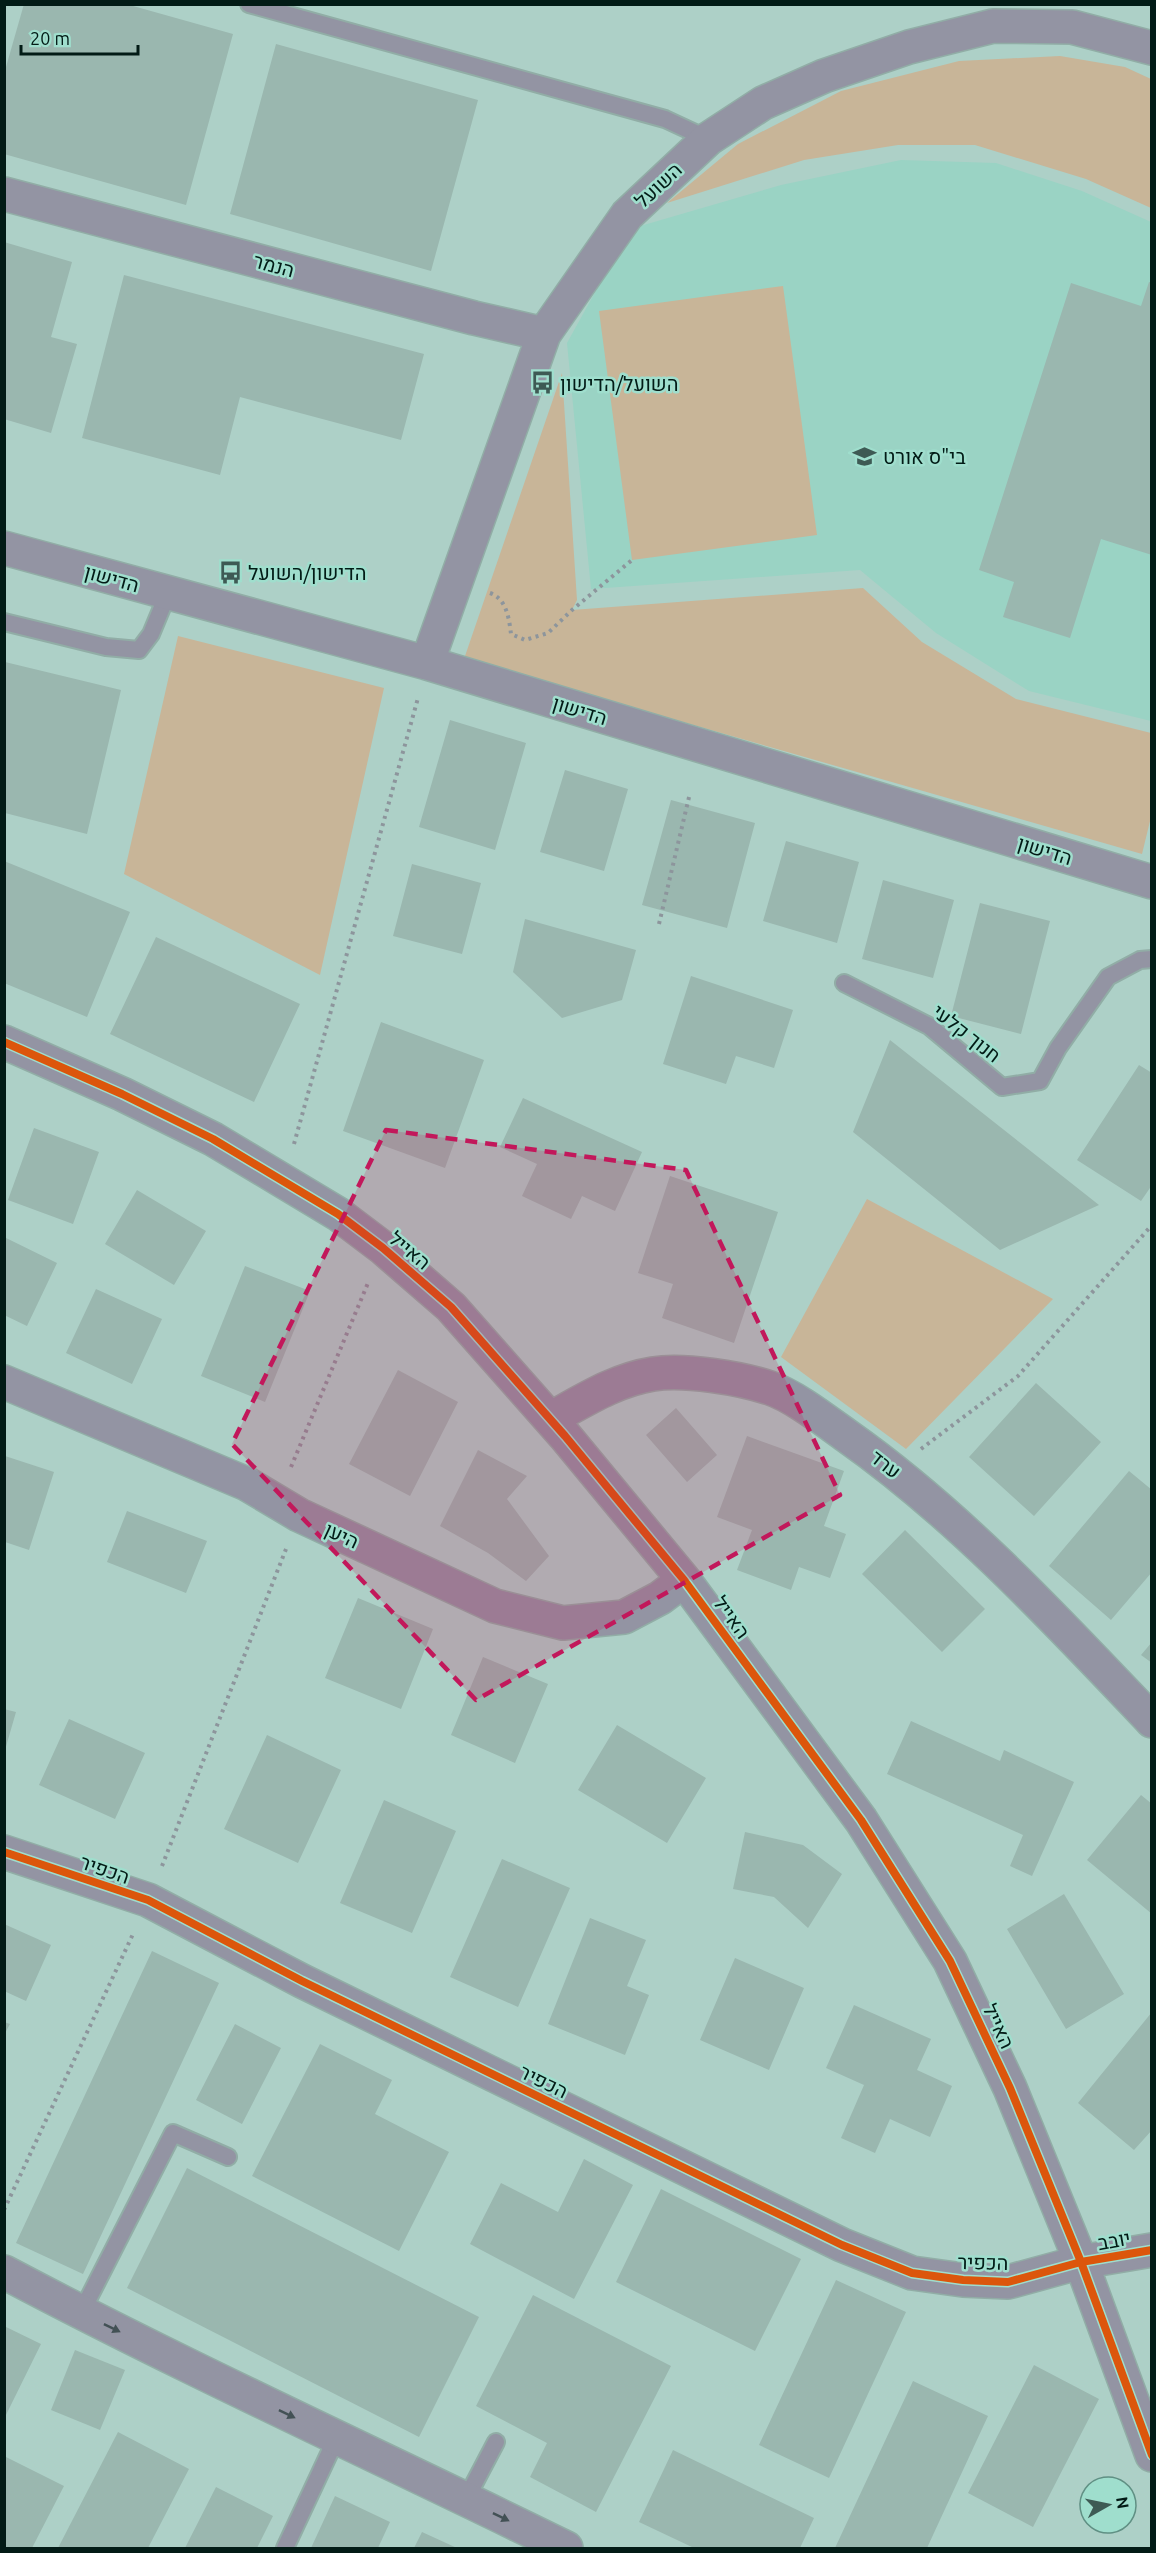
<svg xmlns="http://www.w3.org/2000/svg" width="1156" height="2553" font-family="Ubuntu,Heebo,sans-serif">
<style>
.built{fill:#9ad3c4}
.green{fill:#c8b598}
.building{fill:#9ab7af}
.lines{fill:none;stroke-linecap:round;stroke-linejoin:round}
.lane-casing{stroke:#91ada6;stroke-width:20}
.street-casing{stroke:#91ada6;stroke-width:36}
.path{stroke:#8d959c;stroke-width:4;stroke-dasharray:3 4.5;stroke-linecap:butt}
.lane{stroke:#9394a3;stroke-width:16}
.street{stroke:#9394a3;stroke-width:33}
.cycleway-casing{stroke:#9fdecd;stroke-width:11}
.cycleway{stroke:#dc560c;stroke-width:8}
.oneway{fill:#435155}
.marked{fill:#c2185b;fill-opacity:0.2;stroke:#c2185b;stroke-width:4.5;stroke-dasharray:12 8;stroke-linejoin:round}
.labels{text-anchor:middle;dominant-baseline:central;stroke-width:5;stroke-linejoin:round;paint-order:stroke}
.street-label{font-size:20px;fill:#021b16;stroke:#9fdecd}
.poi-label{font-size:20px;fill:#021b16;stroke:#9fdecd;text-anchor:start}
</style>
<rect width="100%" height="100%" fill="#add0c7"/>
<!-- built -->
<path class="built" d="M901,160L996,163L1082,191L1151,222V721L1029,691L936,633L860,570L591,589L567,343L630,229L781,185Z"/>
<!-- green -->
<path class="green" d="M1060,56L1125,67L1151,79V208L1086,179L975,145H898L804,160L667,203L738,144L841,91L959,61Z
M783,286L817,535L632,560L599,311Z
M562,373L577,600L572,610L863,588L922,642L1016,699L1151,733V817L1142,854L464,659Z
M178,636L384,688L320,975L124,874Z
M867,1199L1053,1299L906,1449L781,1357Z"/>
<!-- building -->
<path class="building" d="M24,4H126L233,34L186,205L4,154V74Z
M276,44L478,100L431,271L230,214Z
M4,242L72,262L51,337L77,344L51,433L4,419Z
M124,275L424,354L401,440L240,397L220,475L82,438Z
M1149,282L1152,283V555L1101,539L1070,638L1003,617L1014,582L979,570L1071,283L1141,306Z
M5,662L121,690L87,834L5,813Z
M450,720L526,743L495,850L419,827Z
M565,770L628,789L604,871L540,852Z
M671,800L755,823L727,928L642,905Z
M786,841L859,862L837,943L763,921Z
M4,861L130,912L87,1017L4,983Z
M412,864L481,883L462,954L393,936Z
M883,880L954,900L933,978L862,959Z
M980,903L1050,921L1021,1034L951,1016Z
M525,919L636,950L622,1000L562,1018L513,972Z
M156,937L300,1004L254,1102L110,1034Z
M691,976L793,1010L774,1068L736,1056L726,1084L663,1064Z
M381,1022L484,1060L445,1168L343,1131Z
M890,1040L1099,1205L1000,1250L853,1132Z
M1139,1065L1152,1073V1185L1141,1201L1077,1160Z
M523,1098L642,1152L615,1211L582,1196L571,1219L522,1196L537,1164L500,1147Z
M34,1128L99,1152L73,1224L8,1200Z
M670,1176L778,1212L734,1343L662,1318L673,1284L638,1273Z
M137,1190L206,1231L174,1285L105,1244Z
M4,1237L57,1263L27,1326L4,1315Z
M245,1266L310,1291L265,1402L201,1376Z
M96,1289L162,1319L132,1384L66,1353Z
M398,1370L458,1402L410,1496L349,1464Z
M1036,1383L1101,1442L1034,1516L969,1457Z
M676,1408L717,1455L687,1482L646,1435Z
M747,1436L844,1471L824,1526L846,1534L830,1578L799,1567L791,1590L737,1570L752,1530L717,1517Z
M478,1450L527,1476L507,1499L549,1556L526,1581L488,1553L440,1526Z
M5,1456L54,1472L29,1550L5,1542Z
M1129,1471L1152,1490V1572L1111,1620L1049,1566Z
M127,1511L207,1541L186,1593L107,1562Z
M905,1530L985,1609L942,1652L862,1574Z
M358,1598L433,1629L401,1709L325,1678Z
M1152,1642V1663L1141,1655Z
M483,1657L548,1684L515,1763L451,1735Z
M4,1709L16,1712L5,1750H4Z
M69,1719L145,1753L115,1819L39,1785Z
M911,1721L1000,1761L1004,1750L1074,1782L1032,1876L1010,1866L1023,1835L887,1774Z
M617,1725L706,1778L667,1843L578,1790Z
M267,1735L341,1770L298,1863L224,1829Z
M1141,1795L1152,1804V1914L1087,1860Z
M384,1800L456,1831L412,1933L340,1903Z
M745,1832L803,1845L842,1874L808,1928L774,1897L733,1889Z
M502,1859L570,1888L518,2007L450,1977Z
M1064,1894L1124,1994L1066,2029L1007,1929Z
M590,1918L646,1940L627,1986L649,1995L625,2055L548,2024Z
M4,1924L51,1945L26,2001L4,1991Z
M152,1951L219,1983L83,2274L16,2243Z
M735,1958L804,1988L769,2070L700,2040Z
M854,2005L931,2039L917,2070L952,2086L930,2137L890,2119L875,2153L841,2138L864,2085L826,2068Z
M1152,2012V2130L1134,2150L1078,2103Z
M4,2022L10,2024L4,2035Z
M235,2024L281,2048L242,2124L196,2100Z
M320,2044L392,2080L375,2114L449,2152L399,2251L252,2176Z
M584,2159L633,2185L574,2299L470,2244L501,2183L558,2212Z
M187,2168L479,2317L419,2437L127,2288Z
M661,2189L801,2259L755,2351L616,2282Z
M836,2280L906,2312L829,2478L759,2445Z
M533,2295L671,2366L596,2512L530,2477L547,2443L476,2406Z
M4,2326L41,2344L4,2419Z
M75,2350L125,2370L100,2430L51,2410Z
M1034,2365L1099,2399L1033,2527L968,2493Z
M913,2381L988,2416L927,2548H835Z
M118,2432L189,2469L148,2548H58Z
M673,2450L814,2518L800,2548H694L639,2522Z
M4,2456L64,2486L32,2548L4,2547Z
M216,2487L273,2516L257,2548H185Z
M335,2496L390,2522L378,2548H311Z
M422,2532L457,2548H414Z"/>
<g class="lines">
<defs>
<path id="lane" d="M249,4L665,119L708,139
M4,622L106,647L139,650L151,634L168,593
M844,983L929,1026L1002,1087L1040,1081L1058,1048L1108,977L1140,960L1152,959
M81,2313L173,2133L228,2157
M466,2499L496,2442
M285,2548L336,2439"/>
<path id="street" d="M4,194L474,318L544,334
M4,548L427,663L1152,882
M427,663L544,334L627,215L708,139L763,103L824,76L909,47L993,26L1072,27L1152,48
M4,1042L122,1094L213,1139L338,1214L383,1248L451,1307L565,1436L684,1580L861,1820L950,1961L1010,2088L1081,2262L1152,2455
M4,1382L247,1484L299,1515L495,1606L563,1623L624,1617L660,1598L684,1580
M550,1419C583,1401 615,1380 653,1374C684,1369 740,1378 770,1388C794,1396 826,1421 847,1436C959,1515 1058,1622 1152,1721
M4,1852L148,1900L302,1981L842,2245L912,2273L963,2280L1008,2282L1081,2262L1152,2250
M4,2272C189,2370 379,2456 566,2548"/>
</defs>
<!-- lane casing -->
<use href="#lane" class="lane-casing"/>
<!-- street casing -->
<use href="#street" class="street-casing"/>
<!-- path -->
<path class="path" d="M490,593C507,599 509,619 511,634L525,640L548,633L572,610L632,560
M659,924L690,793
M294,1144L418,698
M921,1449L1018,1376L1152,1225
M291,1467L368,1283
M162,1866L286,1549
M4,2210L133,1934"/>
<!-- lane -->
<use href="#lane" class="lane"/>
<!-- street -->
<use href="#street" class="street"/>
<defs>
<path id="cycleway" d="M4,1042L122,1094L213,1139L338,1214L383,1248L451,1307L565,1436L684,1580L861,1820L950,1961L1010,2088L1081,2262L1152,2455
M4,1852L148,1900L302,1981L842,2245L912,2273L963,2280L1008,2282L1081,2262L1152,2250"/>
</defs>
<!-- cycleway casing -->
<use href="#cycleway" class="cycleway-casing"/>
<!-- cycleway -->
<use href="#cycleway" class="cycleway"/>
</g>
<!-- one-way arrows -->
<defs><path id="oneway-solid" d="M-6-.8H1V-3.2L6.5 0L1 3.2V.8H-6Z" transform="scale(1.5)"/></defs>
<g class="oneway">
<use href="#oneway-solid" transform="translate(112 2328) rotate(26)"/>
<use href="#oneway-solid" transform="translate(287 2414) rotate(26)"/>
<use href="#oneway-solid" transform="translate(501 2517) rotate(26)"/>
</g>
<!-- marked area -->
<path class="marked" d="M386,1130L686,1170L840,1495L476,1700L232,1444Z"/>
<!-- icons -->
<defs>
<symbol id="bus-bare" viewBox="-9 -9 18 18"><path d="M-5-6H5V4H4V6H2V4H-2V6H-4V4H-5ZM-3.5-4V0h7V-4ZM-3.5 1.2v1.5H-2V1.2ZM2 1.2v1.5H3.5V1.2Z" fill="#3e5a54" stroke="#9fdecd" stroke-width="2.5" paint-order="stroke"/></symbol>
<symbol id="school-bare" viewBox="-9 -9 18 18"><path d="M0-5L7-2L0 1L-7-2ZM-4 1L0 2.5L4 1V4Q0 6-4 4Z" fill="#3e5a54" stroke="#9fdecd" stroke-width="2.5" paint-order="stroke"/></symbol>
</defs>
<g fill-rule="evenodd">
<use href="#bus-bare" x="526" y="366" width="33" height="33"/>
<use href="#school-bare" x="848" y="440" width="33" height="33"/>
<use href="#bus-bare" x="214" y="556" width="33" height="33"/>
</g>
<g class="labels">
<!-- street labels -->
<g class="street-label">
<text transform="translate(658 185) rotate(-43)">השועל</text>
<text transform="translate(274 265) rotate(15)">הנמר</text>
<text transform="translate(112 578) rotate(15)">הדישון</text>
<text transform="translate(580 710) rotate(17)">הדישון</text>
<text transform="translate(1045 850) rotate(17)">הדישון</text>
<text transform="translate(967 1033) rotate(38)">חנוך קלעי</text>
<text transform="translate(410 1250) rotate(40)">האייל</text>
<text transform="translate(886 1464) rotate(38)">ערד</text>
<text transform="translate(342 1535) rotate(25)">היען</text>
<text transform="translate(732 1617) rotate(54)">האייל</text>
<text transform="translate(105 1869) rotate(19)">הכפיר</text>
<text transform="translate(999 2026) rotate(65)">האייל</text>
<text transform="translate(544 2081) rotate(26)">הכפיר</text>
<text transform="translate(1114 2240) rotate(-10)">יובב</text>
<text transform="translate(983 2262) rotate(1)">הכפיר</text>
</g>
<!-- poi labels -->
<g class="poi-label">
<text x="560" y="383">השועל/הדישון</text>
<text x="883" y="456">בי"ס אורט</text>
<text x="248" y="572">הדישון/השועל</text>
</g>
</g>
<!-- border -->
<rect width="1156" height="2553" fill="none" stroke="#021b16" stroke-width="12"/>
<!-- north arrow -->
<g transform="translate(1108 2505) rotate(81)"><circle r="28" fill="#9fdecd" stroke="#609084" stroke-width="1.5"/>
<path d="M0-4.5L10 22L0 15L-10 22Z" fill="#3e5a54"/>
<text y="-9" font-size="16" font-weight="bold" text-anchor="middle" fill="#021b16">N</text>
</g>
<!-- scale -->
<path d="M21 45v9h117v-9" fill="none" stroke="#021b16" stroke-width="3"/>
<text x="30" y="45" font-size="18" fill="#021b16" stroke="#9fdecd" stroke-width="4.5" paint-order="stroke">20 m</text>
</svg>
